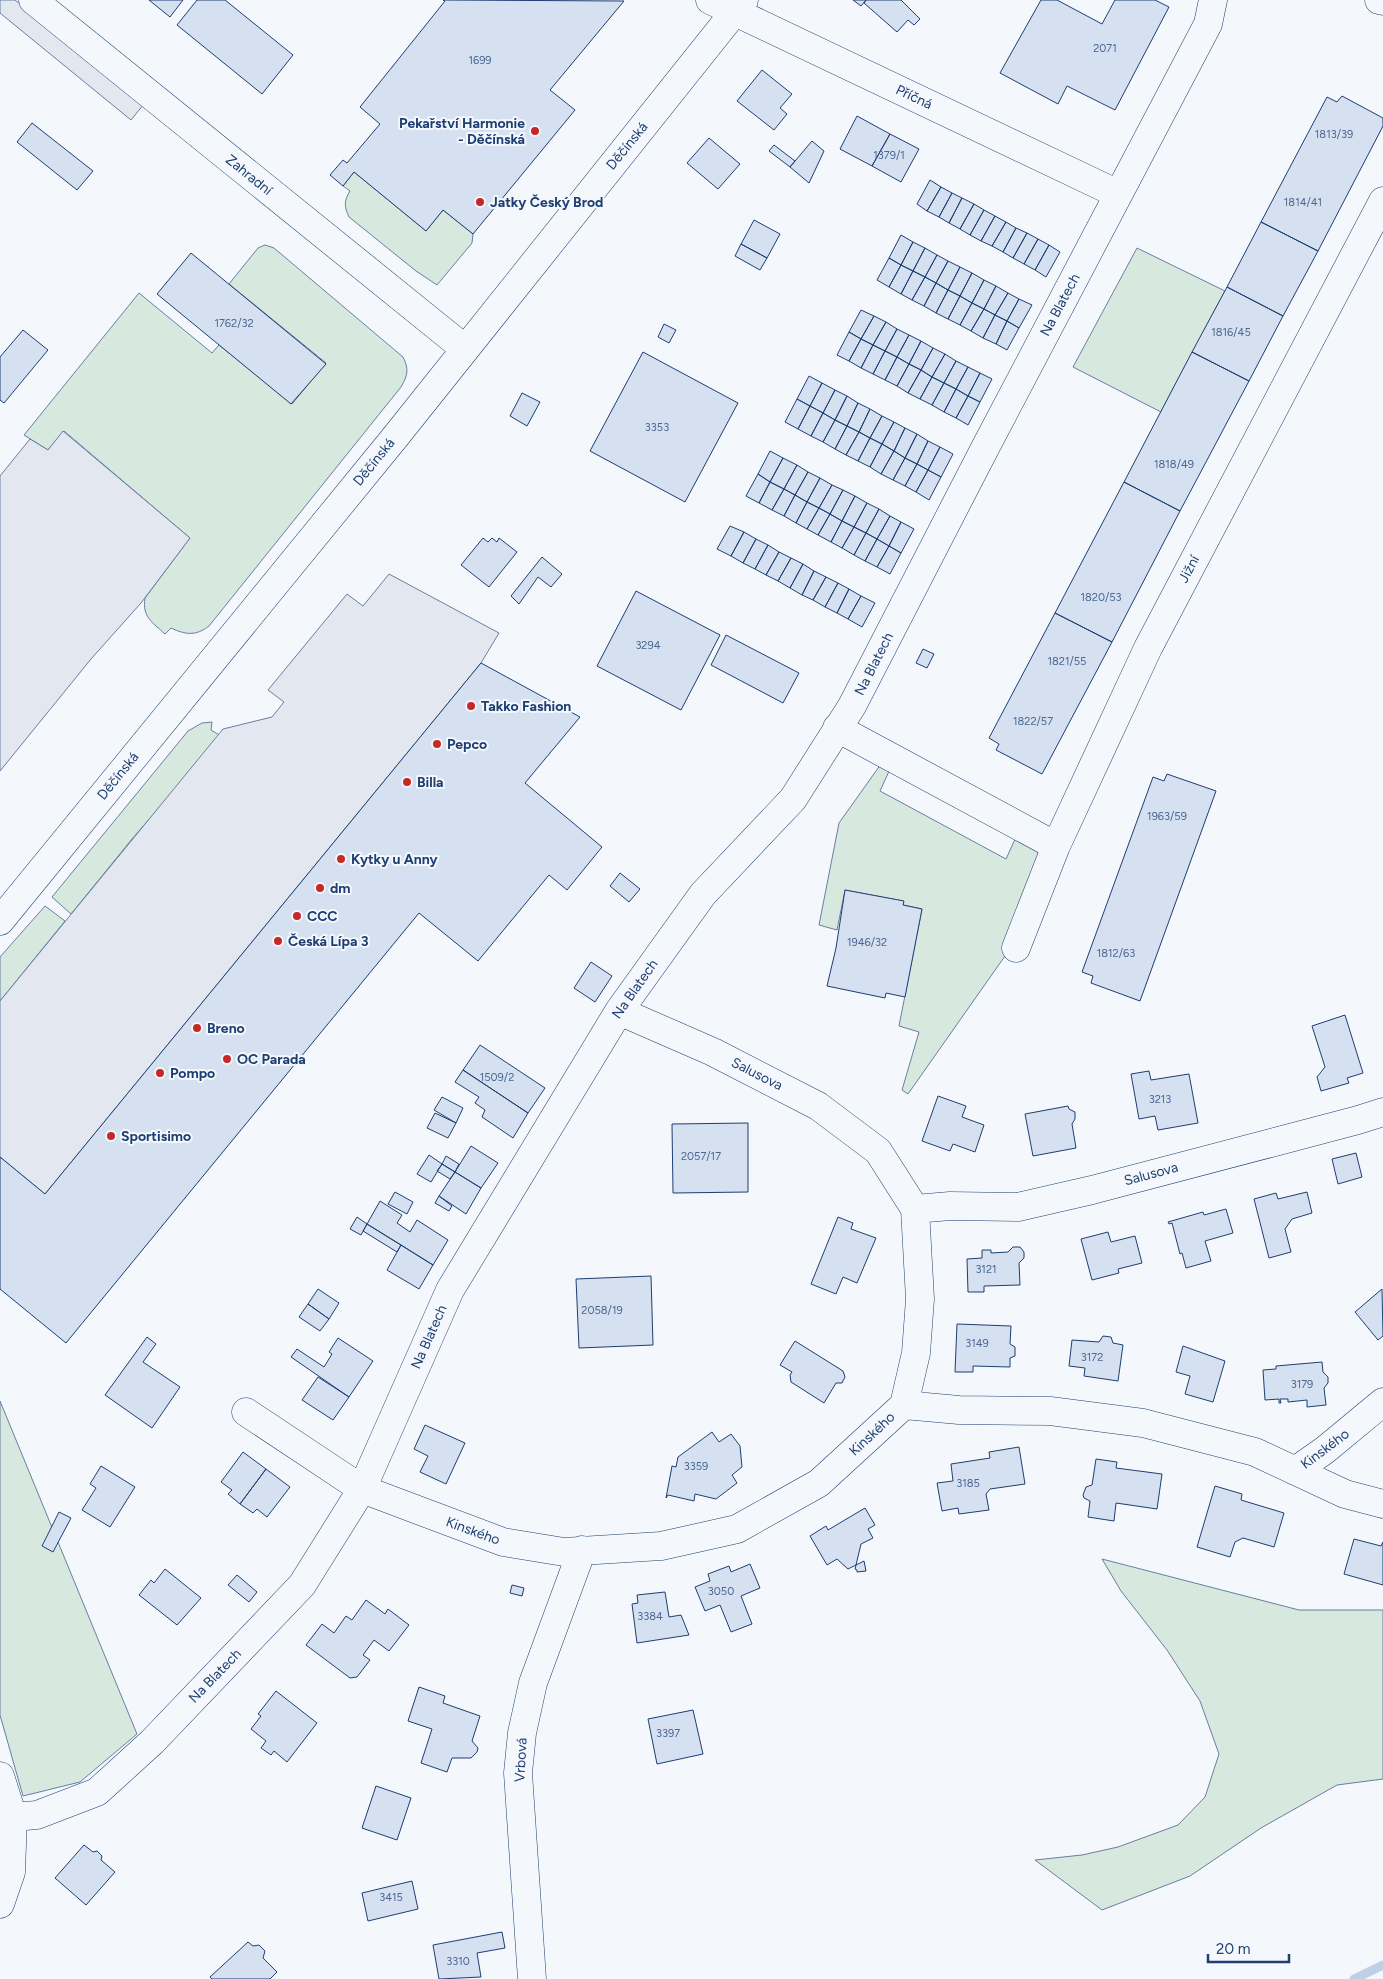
<svg xmlns="http://www.w3.org/2000/svg" width="1383" height="1979" font-family="Figtree,sans-serif">
<style>
.green{fill:#d7e8df;stroke:#687fa3}
.parking{fill:#e3e8f0;stroke:#687fa3}
.lines{fill:none;stroke-linecap:round;stroke-linejoin:round}
.stream{stroke:#bed0e5;stroke-width:9}
.building{fill:#d5e0f0;stroke:#1d3f73}
.minor-casing{stroke:#1d3f73;stroke-width:29}
.major-casing{stroke:#1d3f73;stroke-width:29}
.minor{stroke:#f4f7fb;stroke-width:28}
.major{stroke:#f4f7fb;stroke-width:28}
.poi-dot{fill:#c62828;stroke:#f4f7fb;stroke-width:2}
.labels{text-anchor:middle;dominant-baseline:central;stroke-width:4;stroke-linejoin:round;paint-order:stroke}
.number-label{font-size:11px;fill:#4b6792}
.street-label{font-size:14px;fill:#1d3f73;stroke:#f4f7fb}
.poi-label{font-size:14px;font-weight:bold;fill:#1d3f73;stroke:#f4f7fb;text-anchor:start}
</style>
<rect width="100%" height="100%" fill="#f4f7fb"/>
<!-- green -->
<path class="green" d="M354,172L426,231L443,210L473,234L472,243L437,285L416,271L349,217C344,207 344,200 350,191L343,186Z
M265,245L274,248L403,357C409,369 408,375 401,387L209,626C196,636 186,635 171,628L165,634C152,622 142,617 145,598L190,538L64,431L48,450L24,435L139,293L212,353L219,345L292,404L326,363L229,284L258,248Z
M1137,248L1225,291L1161,412L1073,367Z
M212,722L211,730L221,736L132,839L71,914L52,897L188,731L202,723Z
M881,764L890,769L880,791L1006,859L1017,835L1043,854L1005,956L908,1094L902,1090L919,1032L899,1026L922,909L903,905V901L845,890L837,930L819,925L839,823Z
M45,906L65,921L0,1001V957Z
M0,1401L137,1734L80,1782L23,1796L0,1715Z
M1102,1559L1299,1610H1383V1779L1337,1785L1261,1828L1190,1876L1102,1910L1035,1860L1082,1855L1118,1847L1178,1825L1205,1797L1219,1754L1200,1701L1167,1650L1121,1591Z"/>
<!-- parking -->
<path class="parking" d="M0,0H15L144,104L131,120L0,13Z
M63,431L190,538L141,603L91,659L0,771V476L30,439L48,450Z
M389,574L499,633L481,663L45,1194L0,1157V1001L223,729L272,717L284,702L268,690L347,594L363,606Z"/>
<g class="lines">
<!-- stream -->
<path class="stream" d="M1354,1979L1383,1965"/>
</g>
<!-- building -->
<path class="building" d="M149,0H183L170,17Z
M197,0H225L293,55L262,94L177,25Z
M443,0L624,1L550,90L575,110L473,234L443,210L426,231L354,172L343,186L330,175L343,160L347,163L380,124L360,107L445,1Z
M853,0H866L861,6Z
M866,0H901L920,19L914,25L908,20L897,32L864,3Z
M1041,0H1057L1102,24L1115,0H1155L1169,7L1115,110L1067,86L1058,104L1000,73Z
M762,70L792,94L780,108L787,114L774,130L737,101Z
M1342,96L1383,118V126L1318,251L1261,222L1327,97L1337,102Z
M857,116L890,134L872,166L840,149Z
M32,123L93,171L77,190L17,142Z
M890,134L919,149L901,182L872,166Z
M709,138L740,164L718,189L687,163Z
M812,141L824,151L809,183L790,167Z
M774,145L795,161L790,167L769,151Z
M930,180L941,187L927,211L917,204Z
M941,187L952,193L939,217L927,211Z
M952,193L962,198L949,223L939,217Z
M962,198L974,204L960,229L949,223Z
M974,204L984,210L970,235L960,229Z
M984,210L995,216L981,241L970,235Z
M995,216L1006,222L992,246L981,241Z
M754,220L780,234L767,258L741,244Z
M1006,222L1016,228L1003,252L992,246Z
M1261,222L1318,251L1283,316L1227,287Z
M1016,228L1027,233L1013,258L1003,252Z
M1027,233L1038,239L1024,264L1013,258Z
M901,235L913,242L901,265L889,258Z
M1038,239L1049,245L1035,270L1024,264Z
M913,242L925,248L913,271L901,265Z
M741,244L767,258L760,270L735,256Z
M1049,245L1060,252L1046,277L1035,270Z
M925,248L937,255L925,277L913,271Z
M191,253L326,364L291,404L157,294Z
M937,255L948,261L936,283L925,277Z
M889,258L901,265L889,287L877,280Z
M948,261L960,267L948,290L936,283Z
M901,265L913,271L901,294L889,287Z
M960,267L972,273L960,296L948,290Z
M913,271L925,277L912,300L901,294Z
M972,273L984,280L972,303L960,296Z
M925,277L936,283L924,306L912,300Z
M984,280L996,286L984,309L972,303Z
M936,283L948,290L936,313L924,306Z
M996,286L1008,293L995,315L984,309Z
M1227,287L1283,316L1249,381L1192,352Z
M948,290L960,296L948,319L936,313Z
M1008,293L1019,299L1007,321L995,315Z
M960,296L972,303L960,325L948,319Z
M1019,299L1032,305L1019,328L1007,321Z
M972,303L984,309L971,331L960,325Z
M984,309L995,315L983,338L971,331Z
M861,310L874,316L861,339L849,332Z
M995,315L1007,321L996,344L983,338Z
M874,316L886,322L873,345L861,339Z
M1007,321L1019,328L1007,350L996,344Z
M886,322L897,329L885,351L873,345Z
M664,324L676,330L669,343L658,337Z
M897,329L909,335L897,357L885,351Z
M23,330L48,350L4,403L0,400V357Z
M849,332L861,339L849,361L837,355Z
M909,335L921,341L909,364L897,357Z
M861,339L873,345L861,368L849,361Z
M921,341L933,348L921,370L909,364Z
M873,345L885,351L873,374L861,368Z
M933,348L945,354L932,377L921,370Z
M885,351L897,357L885,380L873,374Z
M643,352L738,403L685,502L590,451Z
M1192,352L1249,381L1180,511L1124,482Z
M945,354L956,361L944,383L932,377Z
M897,357L909,364L897,386L885,380Z
M956,361L968,367L956,389L944,383Z
M909,364L921,370L908,393L897,386Z
M968,367L980,373L968,396L956,389Z
M921,370L932,377L920,399L908,393Z
M980,373L992,379L980,402L968,396Z
M809,376L822,383L810,406L797,399Z
M932,377L944,383L932,405L920,399Z
M822,383L835,390L823,413L810,406Z
M944,383L956,389L944,412L932,405Z
M956,389L968,396L956,418L944,412Z
M835,390L847,396L835,420L823,413Z
M522,393L540,402L527,426L510,416Z
M847,396L858,403L847,426L835,420Z
M968,396L980,402L968,425L956,418Z
M797,399L810,406L798,429L785,422Z
M858,403L870,409L859,432L847,426Z
M810,406L823,413L811,436L798,429Z
M870,409L882,416L870,438L859,432Z
M823,413L835,420L823,442L811,436Z
M882,416L894,422L882,444L870,438Z
M835,420L847,426L835,449L823,442Z
M894,422L905,428L894,451L882,444Z
M847,426L859,432L846,455L835,449Z
M905,428L917,434L905,458L894,451Z
M859,432L870,438L858,461L846,455Z
M917,434L928,441L917,464L905,458Z
M870,438L882,444L870,467L858,461Z
M928,441L940,447L928,470L917,464Z
M882,444L894,451L881,474L870,467Z
M940,447L953,454L941,477L928,470Z
M770,451L783,458L770,482L758,474Z
M894,451L905,458L893,480L881,474Z
M783,458L797,465L784,489L770,482Z
M905,458L917,464L905,486L893,480Z
M917,464L928,470L916,492L905,486Z
M797,465L808,472L795,495L784,489Z
M928,470L941,477L929,500L916,492Z
M808,472L820,478L807,502L795,495Z
M758,474L770,482L759,503L746,496Z
M820,478L832,485L819,508L807,502Z
M770,482L784,489L772,510L759,503Z
M1124,482L1180,511L1112,642L1055,613Z
M832,485L843,490L830,514L819,508Z
M784,489L795,495L784,516L772,510Z
M843,490L855,496L842,521L830,514Z
M795,495L807,502L796,523L784,516Z
M855,496L867,503L854,527L842,521Z
M807,502L819,508L807,529L796,523Z
M867,503L879,509L866,533L854,527Z
M819,508L830,514L818,535L807,529Z
M879,509L890,516L877,539L866,533Z
M830,514L842,521L831,542L818,535Z
M890,516L901,522L889,546L877,539Z
M842,521L854,527L842,548L831,542Z
M901,522L914,529L901,553L889,546Z
M730,526L744,532L731,556L717,549Z
M854,527L866,533L854,555L842,548Z
M744,532L756,539L743,563L731,556Z
M866,533L877,539L865,561L854,555Z
M483,538L488,542L492,538L497,542L499,538L517,552L489,587L461,565Z
M756,539L768,545L755,569L743,563Z
M877,539L889,546L877,567L865,561Z
M768,545L779,552L766,575L755,569Z
M889,546L901,553L890,574L877,567Z
M779,552L791,558L778,581L766,575Z
M542,557L562,574L551,587L538,577L519,604L511,596Z
M791,558L803,564L790,588L778,581Z
M803,564L814,571L802,595L790,588Z
M814,571L826,577L813,600L802,595Z
M826,577L838,583L825,607L813,600Z
M838,583L849,589L837,613L825,607Z
M849,589L861,596L848,619L837,613Z
M636,591L720,635L681,710L597,666Z
M861,596L875,603L862,627L848,619Z
M1055,613L1112,642L1042,774L996,750L999,744L989,738Z
M726,635L799,673L783,703L711,665Z
M923,649L934,654L927,668L916,663Z
M481,663L580,717L525,783L602,847L567,890L549,875L478,961L419,913L66,1343L0,1289V1157L45,1194Z
M1167,774L1216,791L1140,1001L1091,983L1093,976L1082,972L1153,777L1164,781Z
M620,873L640,889L629,902L610,886Z
M845,890L904,901L903,905L922,909L905,997L886,993L885,998L827,986L836,948Z
M591,962L612,976L595,1002L574,988Z
M1345,1015L1363,1073L1347,1078L1349,1083L1321,1091L1317,1077L1325,1067L1312,1026Z
M480,1045L545,1088L528,1113L463,1070Z
M463,1070L528,1113L513,1138L482,1117L485,1110L475,1103L479,1097L455,1082Z
M1149,1071L1151,1080L1189,1074L1198,1123L1158,1130L1155,1116L1139,1119L1131,1074Z
M938,1096L966,1106L962,1117L984,1125L975,1152L953,1144L950,1151L922,1141Z
M442,1097L463,1108L456,1123L434,1110Z
M1068,1106L1069,1109L1075,1112V1119L1072,1124L1076,1148L1033,1156L1025,1114Z
M435,1113L456,1123L448,1138L427,1128Z
M748,1123V1192L673,1193L672,1124Z
M471,1146L498,1163L481,1188L455,1172Z
M1356,1153L1362,1177L1338,1184L1332,1159Z
M429,1155L442,1164L431,1182L417,1174Z
M446,1156L459,1164L455,1172L442,1164Z
M442,1164L455,1172L450,1179L437,1171Z
M455,1172L481,1188L466,1214L439,1196Z
M395,1192L413,1202L407,1214L388,1204Z
M1307,1192L1312,1213L1292,1219L1285,1229L1291,1252L1269,1258L1254,1199L1276,1193L1278,1199Z
M439,1196L452,1206L449,1211L435,1203Z
M380,1201L402,1215L397,1223L410,1232L417,1220L448,1240L433,1265L367,1224Z
M1226,1209L1233,1233L1205,1241L1211,1261L1186,1268L1182,1253L1180,1254L1172,1223L1169,1224L1168,1222L1203,1212L1204,1215Z
M357,1217L367,1224L361,1235L350,1229Z
M838,1217L853,1223L851,1229L876,1238L857,1283L843,1277L836,1294L811,1284Z
M367,1224L401,1245L397,1252L363,1231Z
M1108,1232L1111,1242L1135,1236L1142,1263L1118,1269L1119,1273L1092,1280L1081,1239Z
M401,1245L433,1265L419,1289L387,1270Z
M1013,1247H1020L1024,1252V1258L1019,1263L1020,1285L984,1286V1292H968L967,1259L982,1258V1250H991V1253L1008,1252Z
M651,1276L653,1345L579,1348L576,1279Z
M318,1289L339,1303L329,1319L308,1304Z
M1382,1289L1383,1336L1378,1340L1355,1312Z
M308,1304L329,1319L320,1331L299,1317Z
M957,1324L1011,1326L1010,1344L1015,1347V1356L1010,1358V1367L973,1366V1372H955Z
M1103,1336L1111,1337L1113,1343L1123,1345L1118,1381L1084,1376L1085,1368L1069,1366L1072,1340L1099,1342Z
M147,1337L156,1344L143,1362L180,1387L152,1428L105,1395Z
M338,1338L373,1361L349,1397L291,1357L297,1349L324,1367L332,1354L329,1352Z
M795,1341L843,1371L845,1377L842,1383H836L824,1403L791,1382L790,1375L792,1372L780,1365Z
M1183,1346L1225,1361L1213,1402L1185,1394L1190,1376L1176,1372Z
M1322,1362L1323,1372L1328,1377V1383L1324,1388L1326,1405L1307,1407V1400L1288,1402V1399H1280L1281,1403H1279V1399L1265,1400L1263,1370L1276,1369V1366Z
M318,1377L349,1397L333,1420L302,1400Z
M425,1425L465,1443L446,1484L420,1472L428,1456L414,1449Z
M712,1432L719,1442L731,1434L740,1446L742,1467L732,1475L737,1483L716,1499L695,1494L694,1501L668,1495L666,1498L672,1466L676,1467L678,1457Z
M1019,1447L1025,1484L990,1489L986,1494L989,1510L959,1514L958,1508L942,1511L937,1483L953,1481L951,1464L990,1458L989,1452Z
M243,1452L266,1469L240,1504L228,1494L232,1490L221,1482Z
M1096,1459L1117,1462L1116,1468L1162,1474L1157,1509L1116,1503L1114,1521L1088,1517L1090,1501L1084,1498L1083,1495L1086,1487L1092,1485Z
M101,1466L135,1487L110,1527L82,1510L96,1488L90,1484Z
M266,1469L290,1487L267,1517L257,1509L253,1513L240,1504Z
M1215,1486L1242,1494L1241,1500L1284,1513L1274,1547L1243,1538L1235,1542L1230,1557L1197,1547Z
M865,1508L875,1525L868,1529L873,1538L861,1544L856,1565L848,1569L837,1559L827,1565L810,1536L826,1526L828,1530Z
M59,1512L71,1518L53,1552L42,1546Z
M1354,1539L1381,1546L1383,1542V1585L1344,1574Z
M864,1561L866,1571L857,1572V1570L855,1569L856,1565Z
M750,1564L760,1588L741,1596L752,1624L731,1632L720,1605L705,1611L695,1587L710,1581L708,1574L729,1566L731,1572Z
M165,1569L201,1598L177,1625L139,1595L151,1580L154,1583Z
M237,1575L257,1592L249,1602L228,1585Z
M512,1585L524,1588L522,1596L510,1593Z
M665,1592L669,1617L681,1615L689,1635L637,1643L632,1604L638,1603L637,1595Z
M366,1600L385,1614L388,1609L409,1625L389,1651L374,1640L363,1655L370,1660L357,1677L350,1678L306,1645L322,1624L334,1633L346,1616L352,1620Z
M419,1687L445,1696L443,1703L480,1716L472,1741L478,1748L477,1752L471,1758H452L447,1772L421,1763L432,1729L408,1721Z
M276,1691L317,1723L287,1762L274,1751L271,1755L261,1748L266,1741L251,1729L261,1716L258,1714Z
M693,1710L703,1754L657,1764L648,1719Z
M376,1786L411,1798L397,1840L362,1828Z
M84,1845L93,1852L97,1851L102,1856L101,1860L115,1872L86,1905L55,1878Z
M412,1881L418,1909L368,1921L362,1893Z
M502,1932L505,1948L477,1953L481,1977L439,1979L433,1945Z
M248,1942L253,1946L259,1945L265,1951L263,1958L277,1972L270,1979H212L210,1977Z"/>
<g class="lines">
<defs>
<path id="minor" d="M33,0L465,349
M710,0L1118,194
M1379,0L1383,1
M837,728L1056,846
M1016,948L1056,846L1148,648L1383,201
M619,1011L713,1052L818,1106L878,1151L915,1209L920,1299L916,1353L904,1405
M915,1209L950,1206L1018,1207L1092,1190L1358,1120L1383,1112
M246,1412L362,1489L503,1542L564,1552L661,1546L737,1529L819,1483L904,1405L959,1410L1050,1411L1143,1423L1255,1452L1345,1494L1383,1504
M1295,1471L1325,1450L1383,1402
M0,1776L13,1817
M0,1904L11,1872L13,1817L37,1815L97,1792L152,1742L302,1585L362,1489L450,1290L619,1011L703,894L793,799L852,706L984,450L1208,24L1213,0
M532,1979L518,1773L522,1733L533,1683L582,1550"/>
<path id="major" d="M0,921L396,436L744,0"/>
</defs>
<!-- minor casing -->
<use href="#minor" class="minor-casing"/>
<!-- major casing -->
<use href="#major" class="major-casing"/>
<!-- minor -->
<use href="#minor" class="minor"/>
<!-- major -->
<use href="#major" class="major"/>
</g>
<!-- markers -->
<g class="poi-dot">
<circle cx="535" cy="131" r="5"/>
<circle cx="480" cy="202" r="5"/>
<circle cx="471" cy="706" r="5"/>
<circle cx="437" cy="744" r="5"/>
<circle cx="407" cy="782" r="5"/>
<circle cx="341" cy="859" r="5"/>
<circle cx="320" cy="888" r="5"/>
<circle cx="297" cy="916" r="5"/>
<circle cx="278" cy="941" r="5"/>
<circle cx="197" cy="1028" r="5"/>
<circle cx="227" cy="1059" r="5"/>
<circle cx="160" cy="1073" r="5"/>
<circle cx="111" cy="1136" r="5"/>
</g>
<g class="labels">
<!-- number labels -->
<g class="number-label">
<text x="1105" y="48">2071</text>
<text x="480" y="60">1699</text>
<text x="1334" y="134">1813/39</text>
<text x="889" y="155">1379/1</text>
<text x="1303" y="202">1814/41</text>
<text x="234" y="323">1762/32</text>
<text x="1231" y="332">1816/45</text>
<text x="657" y="427">3353</text>
<text x="1174" y="464">1818/49</text>
<text x="1101" y="597">1820/53</text>
<text x="648" y="645">3294</text>
<text x="1067" y="661">1821/55</text>
<text x="1033" y="721">1822/57</text>
<text x="1167" y="816">1963/59</text>
<text x="867" y="942">1946/32</text>
<text x="1116" y="953">1812/63</text>
<text x="497" y="1077">1509/2</text>
<text x="1160" y="1099">3213</text>
<text x="701" y="1156">2057/17</text>
<text x="986" y="1269">3121</text>
<text x="602" y="1310">2058/19</text>
<text x="977" y="1343">3149</text>
<text x="1092" y="1357">3172</text>
<text x="1302" y="1384">3179</text>
<text x="696" y="1466">3359</text>
<text x="968" y="1483">3185</text>
<text x="721" y="1591">3050</text>
<text x="650" y="1616">3384</text>
<text x="668" y="1733">3397</text>
<text x="391" y="1897">3415</text>
<text x="458" y="1961">3310</text>
</g>
<!-- street labels -->
<g class="street-label">
<text transform="translate(914 97) rotate(25)">Příčná</text>
<text transform="translate(627 146) rotate(-51)">Děčínská</text>
<text transform="translate(249 175) rotate(39)">Zahradní</text>
<text transform="translate(1060 305) rotate(-62)">Na Blatech</text>
<text transform="translate(374 462) rotate(-51)">Děčínská</text>
<text transform="translate(1189 569) rotate(-62)">Jižní</text>
<text transform="translate(874 664) rotate(-63)">Na Blatech</text>
<text transform="translate(118 776) rotate(-51)">Děčínská</text>
<text transform="translate(635 989) rotate(-55)">Na Blatech</text>
<text transform="translate(757 1074) rotate(27)">Salusova</text>
<text transform="translate(1151 1174) rotate(-15)">Salusova</text>
<text transform="translate(429 1337) rotate(-66)">Na Blatech</text>
<text transform="translate(872 1434) rotate(-43)">Kinského</text>
<text transform="translate(1325 1449) rotate(-37)">Kinského</text>
<text transform="translate(473 1531) rotate(20)">Kinského</text>
<text transform="translate(215 1676) rotate(-46)">Na Blatech</text>
<text transform="translate(521 1760) rotate(-87)">Vrbová</text>
</g>
<!-- poi labels -->
<g class="poi-label">
<text x="525" y="123" text-anchor="end">Pekařství Harmonie<tspan x="525" dy="16">- Děčínská</tspan></text>
<text x="490" y="202">Jatky Český Brod</text>
<text x="481" y="706">Takko Fashion</text>
<text x="447" y="744">Pepco</text>
<text x="417" y="782">Billa</text>
<text x="351" y="859">Kytky u Anny</text>
<text x="330" y="888">dm</text>
<text x="307" y="916">CCC</text>
<text x="288" y="941">Česká Lípa 3</text>
<text x="207" y="1028">Breno</text>
<text x="237" y="1059">OC Parada</text>
<text x="170" y="1073">Pompo</text>
<text x="121" y="1136">Sportisimo</text>
</g>
</g>
<!-- scale -->
<path d="M1208 1954v8h81v-8" fill="none" stroke="#1d3f73" stroke-width="2.5"/>
<text x="1216" y="1954" font-size="15" fill="#1d3f73" stroke="#f4f7fb" stroke-width="4" paint-order="stroke">20 m</text>
</svg>
